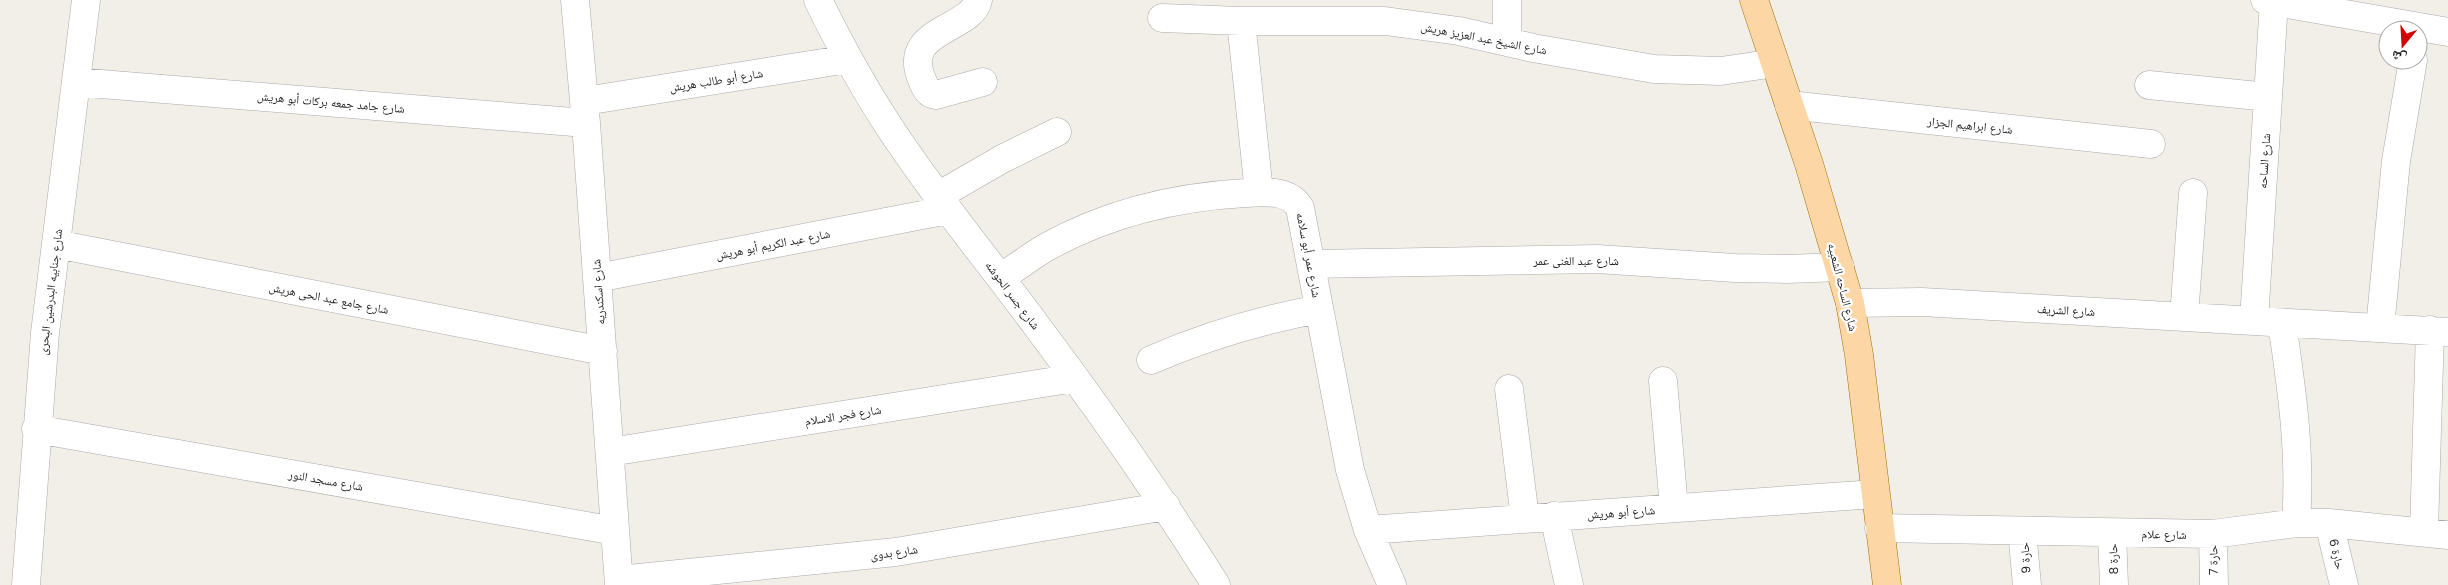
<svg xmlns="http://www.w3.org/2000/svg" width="2448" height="585" font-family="Poppins,'Noto Naskh Arabic',sans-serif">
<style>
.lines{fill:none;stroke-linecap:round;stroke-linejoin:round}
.minor-casing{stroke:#a9a9a9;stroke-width:29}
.major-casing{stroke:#a06b00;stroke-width:29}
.minor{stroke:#fff;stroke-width:28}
.major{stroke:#fcd6a4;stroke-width:28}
.labels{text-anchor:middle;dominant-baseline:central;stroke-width:4.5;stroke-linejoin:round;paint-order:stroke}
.street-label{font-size:12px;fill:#222;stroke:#fff}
</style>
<rect width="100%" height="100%" fill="#f2efe9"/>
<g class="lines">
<defs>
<path id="minor" d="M575,0L586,123L619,585
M818,0C840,45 864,89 892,131C936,198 988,260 1036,325C1099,409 1160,496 1216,585
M978,0C972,31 898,28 923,82C926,89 928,94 936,95L983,82
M2265,0L2448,32
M1162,18L1241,21H1385L1459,31L1533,48L1654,69L1721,71L1775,63
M1241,21L1259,192
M1507,42V0
M76,82L586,123
M2149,85L2268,97
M585,101L848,59
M1789,105L2151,144
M938,196L1002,159L1057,132
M56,244L603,351
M1311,264L1597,259L1735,268L1787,269L1840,267
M597,278L948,210
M1001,278C1015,268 1030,257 1045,248C1107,213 1175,197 1245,193C1265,192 1289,189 1300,208L1350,470L1368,530L1392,585
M1850,303L1922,302L2448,332
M2184,317L2193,193
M2254,321L2274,1
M2282,323C2292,391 2301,453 2296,523
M2380,328L2396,161L2413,60
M1151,360C1206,336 1261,320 1319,309
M1663,381L1674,508
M1509,389L1525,518
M36,429L615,531
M610,452L1075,378
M1554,516L1569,585
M2329,523L2344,585
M1879,528L2213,534L2296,523H2329L2448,535
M1368,530L1875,494
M2022,531L2027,585
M2424,531L2430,330
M2112,533L2114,585
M2213,534L2214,585
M619,580L896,552L1166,506
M26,585L45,333L86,0"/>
<path id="major" d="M1754,0L1809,164L1850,303L1859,355L1887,585"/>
</defs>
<!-- minor casing -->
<use href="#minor" class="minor-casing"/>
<!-- major casing -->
<use href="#major" class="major-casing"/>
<!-- minor -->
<use href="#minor" class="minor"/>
<!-- major -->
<use href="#major" class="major"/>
</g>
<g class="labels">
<!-- street labels -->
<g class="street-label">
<text transform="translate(1484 38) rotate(11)">شارع الشيخ عبد العزيز هريش</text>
<text transform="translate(716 80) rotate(-9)">شارع أبو طالب هريش</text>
<text transform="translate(331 102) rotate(5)">شارع جامد جمعه بركات أبو هريش</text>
<text transform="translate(1970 125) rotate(6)">شارع ابراهيم الجزار</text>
<text transform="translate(2264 161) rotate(-86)">شارع الساحه</text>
<text transform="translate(773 244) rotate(-11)">شارع عبد الكريم أبو هريش</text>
<text transform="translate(1309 255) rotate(79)">شارع عمر أبو سلامه</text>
<text x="1576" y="260">شارع عبد الغنى عمر</text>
<text transform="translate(1843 287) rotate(76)">شارع الساحه الشعبيه</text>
<text transform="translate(50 292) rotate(-83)">شارع جنابيه البدرشين البحرى</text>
<text transform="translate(598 292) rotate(-94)">شارع اسكندريه</text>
<text transform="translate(1013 295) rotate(53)">شارع جسر الحوشه</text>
<text transform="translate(329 298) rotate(11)">شارع جامع عبد الحى هريش</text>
<text transform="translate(2066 310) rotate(3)">شارع الشريف</text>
<text transform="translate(843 415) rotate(-9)">شارع فجر الاسلام</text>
<text transform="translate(326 480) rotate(10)">شارع مسجد النور</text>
<text transform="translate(1621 512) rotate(-4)">شارع أبو هريش</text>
<text transform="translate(2164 534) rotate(1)">شارع علام</text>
<text transform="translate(894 552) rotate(-8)">شارع بدوى</text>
<text transform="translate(2337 554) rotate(76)">حارة 6</text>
<text transform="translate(2025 558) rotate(-94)">حارة 9</text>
<text transform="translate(2113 559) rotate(-92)">حارة 8</text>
<text transform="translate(2213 560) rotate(-91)">حارة 7</text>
</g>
</g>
<!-- north arrow -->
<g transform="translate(2403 45) rotate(198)"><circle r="24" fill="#ffffff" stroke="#a7a7a7"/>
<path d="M0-4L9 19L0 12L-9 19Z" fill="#d40000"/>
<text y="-8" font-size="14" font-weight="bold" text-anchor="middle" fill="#222222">ش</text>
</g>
</svg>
